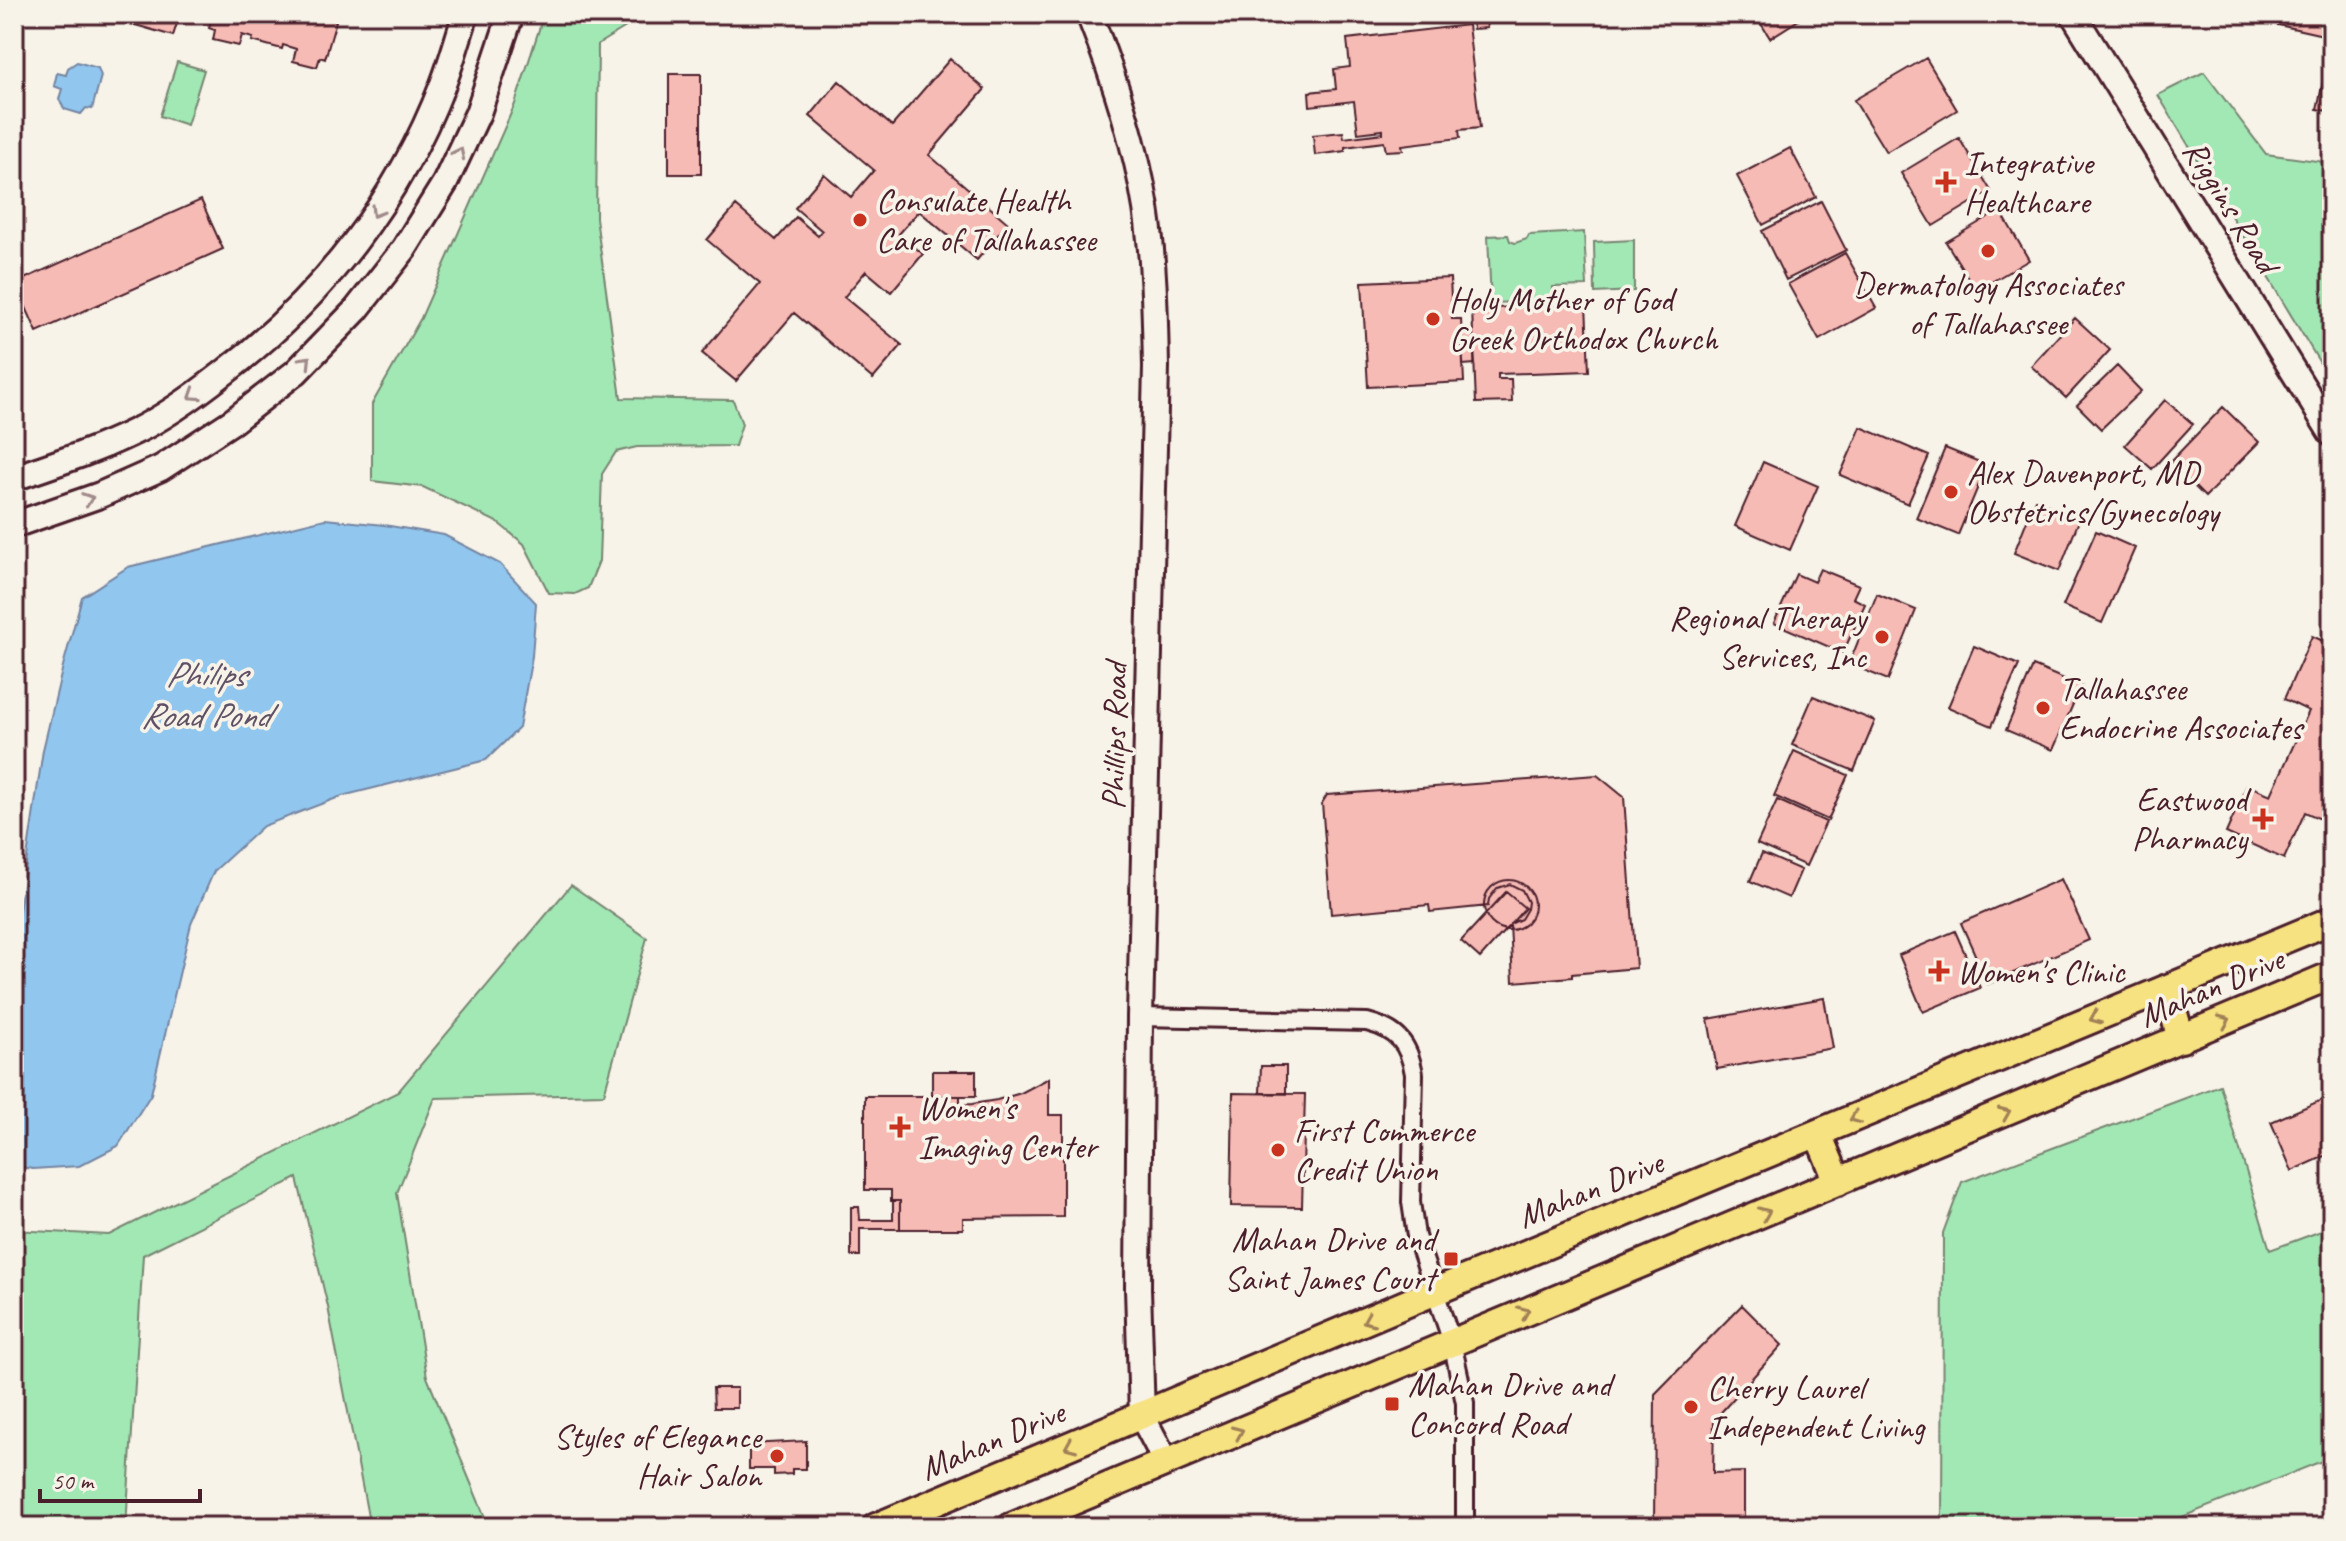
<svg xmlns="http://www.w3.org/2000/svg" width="2346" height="1541" font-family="Caveat,sans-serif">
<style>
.green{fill:#a2e8b5;stroke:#768470;stroke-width:2}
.water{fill:#91c7ef;stroke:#7584a1;stroke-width:2}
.building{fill:#f7bbb5;stroke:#4a1f2b;stroke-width:2}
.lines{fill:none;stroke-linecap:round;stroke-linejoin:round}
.street-casing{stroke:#4a1f2b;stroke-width:22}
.secondary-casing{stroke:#4a1f2b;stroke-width:30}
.primary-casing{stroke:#4a1f2b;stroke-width:32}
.street{stroke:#f7f3e8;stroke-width:16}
.secondary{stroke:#f7f3e8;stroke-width:24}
.primary{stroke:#f7e281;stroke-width:26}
.oneway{stroke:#a0898a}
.oneway2{stroke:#a08056}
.poi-dot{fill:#c8321e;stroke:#f7f3e8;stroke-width:3}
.labels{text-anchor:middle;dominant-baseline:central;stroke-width:7;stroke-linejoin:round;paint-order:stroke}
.poi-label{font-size:34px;fill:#4a1f2b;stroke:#f7f3e8;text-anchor:start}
.street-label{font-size:34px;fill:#4a1f2b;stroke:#f7f3e8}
.water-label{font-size:36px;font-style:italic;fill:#5f5166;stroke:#f7f3e8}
</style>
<rect width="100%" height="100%" fill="#f7f3e8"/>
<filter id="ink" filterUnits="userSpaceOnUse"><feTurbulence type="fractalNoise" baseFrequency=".0125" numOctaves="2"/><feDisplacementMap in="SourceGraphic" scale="16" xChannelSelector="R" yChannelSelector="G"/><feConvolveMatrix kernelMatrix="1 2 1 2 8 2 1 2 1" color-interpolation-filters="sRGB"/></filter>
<g filter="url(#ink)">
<!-- green -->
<path class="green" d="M544,14H647L598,44L596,218L621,398L733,400L742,424L735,446L637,447L616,452L602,474L599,561L588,588L575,594L549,593L524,544L497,522L423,487L372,481V404L421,318L515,104Z
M867,14H1054L1052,18L1033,23Z
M177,62L204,70L187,125L160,116Z
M2204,72L2266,154L2332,163V383L2158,95Z
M1584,232L1587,286L1553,287V301L1491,303L1488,236L1508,235L1510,241L1515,243L1527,239L1529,235Z
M1634,240V291L1595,293L1594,242Z
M571,885L647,938L604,1094L435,1098L397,1193L427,1377L489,1527H370L328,1307L297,1178L143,1255L126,1527H14V1230L109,1235L398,1092Z
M2220,1085L2270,1250L2332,1227V1457L2157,1527H1942L1943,1233L1962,1182Z"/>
<!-- water -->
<path class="water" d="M77,62L98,68L101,76L92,109L86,108L81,114L64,109L59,99L62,89L54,86L57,73L66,75L68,68Z
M325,519L384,525L444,535L500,564L536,603L532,656L519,728L486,760L342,796L263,826L214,871L191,924L151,1094L118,1146L79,1166L33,1169L14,1166V945L43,750L63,666L82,597L128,567Z"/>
<!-- building -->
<path class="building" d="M135,14H189L188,20L179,17L173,36L132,24Z
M213,14H330L329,19L336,21L325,59L320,57L317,67L293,61L296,49L283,45L282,49L252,41L253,38L242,35L239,46L213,40L215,30L209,28Z
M1485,14L1487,28L1473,29L1471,16Z
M1755,14H1808L1770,38Z
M2253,14H2332V37L2252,19Z
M1468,25L1480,128L1459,130L1460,138L1402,145L1403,150L1386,151L1384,142L1345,147V151L1315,155L1313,135L1343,132L1344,138L1383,133V130L1358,133L1354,101L1310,106L1309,92L1336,89L1334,69L1350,67L1347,39Z
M2332,42V112L2317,109Z
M1926,58L1957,110L1886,152L1854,100Z
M950,59L985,89L929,155L1008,223L977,260L919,211L899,234L923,254L891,292L866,271L844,297L902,345L873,379L794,313L736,381L702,353L760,284L707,240L736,206L776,240L796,217L818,236L822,231L795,208L824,174L851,197L874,170L810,116L839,81L892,126Z
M669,74H701V174H669Z
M1959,138L1991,191L1933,226L1901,173Z
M1790,148L1816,197L1763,225L1737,176Z
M201,200L223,249L37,332L15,283Z
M1821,201L1846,250L1786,280L1762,231Z
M2000,210L2029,260L1976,291L1946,242Z
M1845,253L1876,308L1819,340L1788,284Z
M1450,278L1452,319H1461L1464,382L1368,387L1362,282Z
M1586,304L1589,371L1498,374V379H1511L1512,402L1476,403L1472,309Z
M2075,318L2110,350L2066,398L2031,366Z
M1473,332L1475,364L1463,365L1462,333Z
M2117,366L2141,391L2101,429L2077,405Z
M2165,400L2193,424L2152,469L2125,445Z
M2223,407L2259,442L2205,497L2170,462Z
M1861,427L1929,456L1908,504L1840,475Z
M1945,448L1987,465L1958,535L1916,518Z
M1763,462L1818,486L1790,550L1735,526Z
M2035,500L2080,518L2059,571L2014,553Z
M2096,531L2135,548L2102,623L2063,606Z
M1820,569L1859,585L1853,598L1865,604L1843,653L1774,623L1796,574L1814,582Z
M1877,594L1916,610L1888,680L1849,664Z
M2312,636L2332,645V824L2305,812L2284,859L2226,833L2247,785L2271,795L2309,711L2284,699Z
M1974,646L2019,665L1992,726L1948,707Z
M2033,666L2081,686L2053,750L2006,730Z
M1813,696L1875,721L1854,771L1792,745Z
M1794,751L1848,775L1828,820L1774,796Z
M1597,775L1624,797L1636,968L1572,974V977L1513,982L1510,924L1521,919L1527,909L1528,902L1522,890L1510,884L1497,888L1489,899L1488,906L1430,912L1429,905L1331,914L1322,803L1327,795Z
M1777,800L1826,822L1806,866L1757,844Z
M1762,853L1801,870L1789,898L1750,881Z
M2061,879L2089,940L1988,984L1961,923Z
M1484 905a25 25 0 1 1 50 0a25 25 0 1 1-50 0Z
M1506,892L1525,908L1480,958L1461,941Z
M1955,931L1980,988L1923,1012L1899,955Z
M1824,998L1833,1048L1717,1069L1708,1019Z
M1261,1066H1286V1093H1260Z
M932,1071H976V1096H932Z
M1049,1078V1115H1063V1217L963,1218V1229H900V1201H891V1190H865V1096H960V1105L972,1104L997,1100L1021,1093Z
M1233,1093L1305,1094L1302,1207L1231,1206Z
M2326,1098L2332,1112V1153L2292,1171L2271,1122Z
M893,1201H900V1229H860V1256H851V1207H859L860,1220H893Z
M1742,1305L1782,1345L1714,1420L1713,1473L1744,1472V1527H1654L1655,1394Z
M713,1388H737V1408H714Z
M806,1441V1469H792V1474L774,1475V1469H749V1444Z"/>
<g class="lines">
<defs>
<path id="street" d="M1140,1017L1367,1022C1398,1030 1409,1044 1414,1074L1411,1202L1416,1236L1452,1342L1465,1403V1527"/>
<path id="secondary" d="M1089,14C1114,77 1135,140 1146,208C1154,260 1155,314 1156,367L1140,1017L1138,1289L1142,1416L1166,1462
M2073,14L2332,434
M14,478C54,464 95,451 134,432C166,417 197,394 225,372C323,297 399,199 443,84C452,61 458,37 466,14
M14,525L100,495L161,468L233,421L296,372L356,310L404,249L445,183L478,113L511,14"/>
<path id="primary" d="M2167,988L2181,1039
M1818,1134L1838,1182
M876,1527L1436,1291L2332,920
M1011,1527L2332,975"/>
</defs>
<!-- street casing -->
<use href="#street" class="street-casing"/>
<!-- secondary casing -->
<use href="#secondary" class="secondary-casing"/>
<!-- primary casing -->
<use href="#primary" class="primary-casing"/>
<!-- street -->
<use href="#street" class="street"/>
<!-- secondary -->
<use href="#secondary" class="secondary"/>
<!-- primary -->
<use href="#primary" class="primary"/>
</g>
<!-- one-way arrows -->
<defs><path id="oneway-chevron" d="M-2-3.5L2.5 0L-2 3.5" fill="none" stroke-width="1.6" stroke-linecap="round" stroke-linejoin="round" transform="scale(2)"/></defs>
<g class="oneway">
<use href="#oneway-chevron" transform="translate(459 153) rotate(-64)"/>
<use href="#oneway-chevron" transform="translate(376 212) rotate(121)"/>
<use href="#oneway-chevron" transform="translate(306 361) rotate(-46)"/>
<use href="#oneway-chevron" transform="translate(194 395) rotate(147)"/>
<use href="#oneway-chevron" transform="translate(88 499) rotate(-19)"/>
</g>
<g class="oneway2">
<use href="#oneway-chevron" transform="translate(2095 1018) rotate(157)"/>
<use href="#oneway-chevron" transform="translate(2225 1021) rotate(-23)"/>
<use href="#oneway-chevron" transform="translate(2005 1113) rotate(-23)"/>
<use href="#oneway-chevron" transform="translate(1855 1118) rotate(158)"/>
<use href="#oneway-chevron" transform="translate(1765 1213) rotate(-23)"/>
<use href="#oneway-chevron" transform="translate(1524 1312) rotate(-23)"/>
<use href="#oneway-chevron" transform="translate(1368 1320) rotate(157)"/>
<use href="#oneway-chevron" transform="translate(1238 1432) rotate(-23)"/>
<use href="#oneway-chevron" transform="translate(1070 1446) rotate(157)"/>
</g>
</g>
<!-- markers -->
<g class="poi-dot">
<path d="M1942 170h8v8h8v8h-8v8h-8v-8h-8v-8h8z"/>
<circle cx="860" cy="220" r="8"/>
<circle cx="1988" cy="251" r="8"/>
<circle cx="1433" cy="319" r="8"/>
<circle cx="1951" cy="492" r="8"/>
<circle cx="1882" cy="637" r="8"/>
<circle cx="2043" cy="708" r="8"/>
<path d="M2259 807h8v8h8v8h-8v8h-8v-8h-8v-8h8z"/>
<path d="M1935 959h8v8h8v8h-8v8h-8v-8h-8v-8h8z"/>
<path d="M896 1115h8v8h8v8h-8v8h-8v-8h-8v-8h8z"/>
<circle cx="1278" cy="1150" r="8"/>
<rect x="1443" y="1251" width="16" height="16" rx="4"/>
<rect x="1384" y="1396" width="16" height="16" rx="4"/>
<circle cx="1691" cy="1407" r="8"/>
<circle cx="777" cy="1456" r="8"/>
</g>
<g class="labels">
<!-- poi labels -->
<g class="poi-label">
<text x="1964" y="162">Integrative<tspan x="1964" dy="39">Healthcare</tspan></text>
<text x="876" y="200">Consulate Health<tspan x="876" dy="39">Care of Tallahassee</tspan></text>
<text x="1988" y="284" text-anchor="middle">Dermatology Associates<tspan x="1988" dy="39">of Tallahassee</tspan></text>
<text x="1449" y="299">Holy Mother of God<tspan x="1449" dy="39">Greek Orthodox Church</tspan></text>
<text x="1967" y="472">Alex Davenport, MD<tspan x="1967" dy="39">Obstetrics/Gynecology</tspan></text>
<text x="1866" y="617" text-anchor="end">Regional Therapy<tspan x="1866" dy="39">Services, Inc</tspan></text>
<text x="2059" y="688">Tallahassee<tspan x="2059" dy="39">Endocrine Associates</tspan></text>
<text x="2247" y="799" text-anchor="end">Eastwood<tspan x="2247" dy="39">Pharmacy</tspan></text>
<text x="1957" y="971">Women's Clinic</text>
<text x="918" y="1107">Women's<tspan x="918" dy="39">Imaging Center</tspan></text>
<text x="1294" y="1130">First Commerce<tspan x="1294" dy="39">Credit Union</tspan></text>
<text x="1435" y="1239" text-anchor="end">Mahan Drive and<tspan x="1435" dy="39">Saint James Court</tspan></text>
<text x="1408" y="1384">Mahan Drive and<tspan x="1408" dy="39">Concord Road</tspan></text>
<text x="1707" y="1387">Cherry Laurel<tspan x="1707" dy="39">Independent Living</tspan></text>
<text x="761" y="1436" text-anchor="end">Styles of Elegance<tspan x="761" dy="39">Hair Salon</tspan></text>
</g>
<!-- street labels -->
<g class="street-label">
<text transform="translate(2231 206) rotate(58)">Riggins Road</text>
<text transform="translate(1114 736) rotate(-89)">Phillips Road</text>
<text transform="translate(2211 987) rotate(-23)">Mahan Drive</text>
<text transform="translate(1590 1189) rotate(-22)">Mahan Drive</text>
<text transform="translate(992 1440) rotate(-23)">Mahan Drive</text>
</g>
<!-- water labels -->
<g class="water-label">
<text x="205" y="674">Philips<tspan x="205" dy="41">Road Pond</tspan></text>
</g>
</g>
<!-- margin -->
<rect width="2346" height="1541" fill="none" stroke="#f7f3e8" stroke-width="48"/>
<rect x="24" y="24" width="2298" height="1493" fill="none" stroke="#4a1f2b" stroke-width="3" filter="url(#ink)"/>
<!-- scale -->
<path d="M40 1489v12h160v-12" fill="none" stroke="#4a1f2b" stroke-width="4"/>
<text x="52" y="1489" font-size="24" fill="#4a1f2b" stroke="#f7f3e8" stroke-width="6" paint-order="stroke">50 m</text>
</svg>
